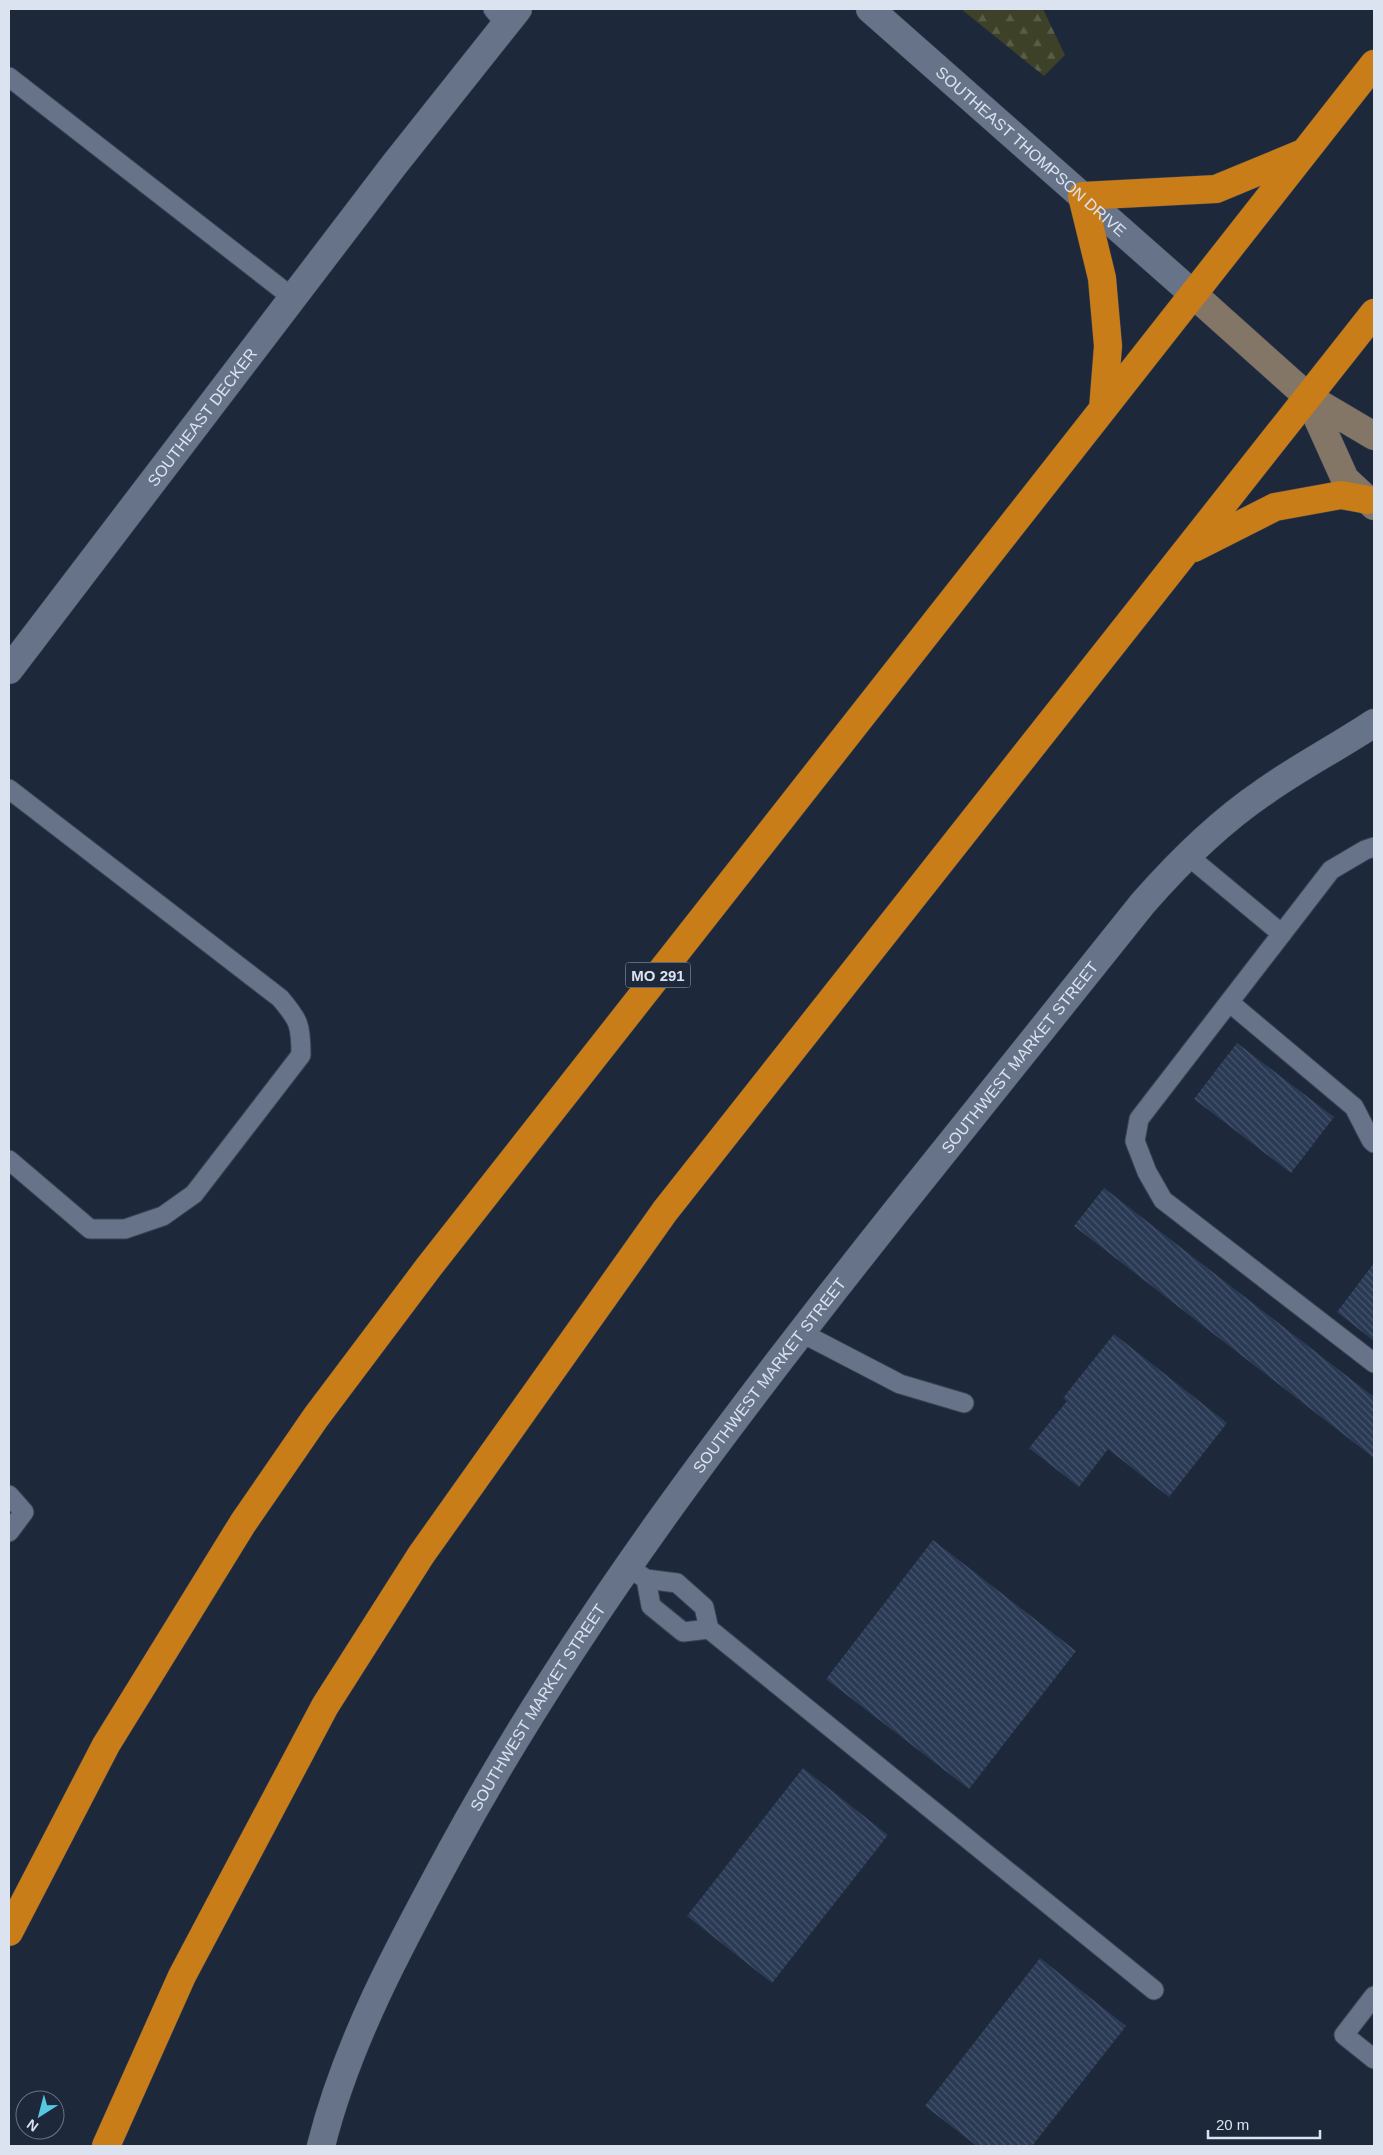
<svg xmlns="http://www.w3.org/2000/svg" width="1383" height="2155" font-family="Arial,sans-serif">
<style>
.forest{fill:url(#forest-firs)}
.building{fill:url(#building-back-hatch)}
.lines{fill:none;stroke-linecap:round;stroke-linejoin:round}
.lane-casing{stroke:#3a4353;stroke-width:21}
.street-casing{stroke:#3a4353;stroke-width:29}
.secondary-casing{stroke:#3a4353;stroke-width:29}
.highway-casing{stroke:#3a4353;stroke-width:29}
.lane{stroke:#667389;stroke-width:19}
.street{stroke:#667389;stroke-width:28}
.secondary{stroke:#847667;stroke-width:28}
.highway{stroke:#c97d18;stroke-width:28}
.labels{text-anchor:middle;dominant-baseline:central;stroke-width:5;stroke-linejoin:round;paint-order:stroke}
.shield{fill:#1d283a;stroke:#a3abb9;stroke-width:1}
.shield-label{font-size:15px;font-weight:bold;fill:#dce3f0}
.street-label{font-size:16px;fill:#dce3f0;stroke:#1d283a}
</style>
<defs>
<pattern id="forest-firs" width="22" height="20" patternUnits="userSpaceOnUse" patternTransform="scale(1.25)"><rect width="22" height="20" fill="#3d4128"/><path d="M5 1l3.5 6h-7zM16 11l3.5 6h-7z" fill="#585c48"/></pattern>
<pattern id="building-back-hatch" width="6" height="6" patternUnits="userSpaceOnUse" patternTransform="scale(1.25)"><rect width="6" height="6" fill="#2a3a54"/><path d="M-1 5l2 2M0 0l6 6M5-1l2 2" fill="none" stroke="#48566d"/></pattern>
</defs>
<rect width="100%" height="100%" fill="#1d283a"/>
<!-- forest -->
<path class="forest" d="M961,9H1043L1065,55L1044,76Z"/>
<!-- building -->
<path class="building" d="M1237,1043L1334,1117L1291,1173L1194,1099Z
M1104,1188L1374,1397V1458L1074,1226Z
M1374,1263V1341L1337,1312Z
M1114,1334L1227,1423L1169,1497L1108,1449L1079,1487L1029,1448L1067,1401L1063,1398Z
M933,1540L1076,1651L969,1789L826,1679Z
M803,1768L888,1835L772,1983L687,1916Z
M1040,1958L1126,2026L1032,2146H977L925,2106Z"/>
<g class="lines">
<defs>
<path id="lane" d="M493,9L506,24
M9,77L293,298
M9,789L280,998C299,1020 301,1025 301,1055L194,1194L163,1216L125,1229H90L9,1160
M1374,847L1365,850L1331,870L1139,1119L1135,1141L1147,1172L1163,1200L1374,1363
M1187,855L1282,934
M1229,1002L1354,1107L1371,1140L1374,1143
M800,1332L900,1384L964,1403
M9,1495L24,1512L9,1532
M628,1567L646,1579L677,1583L704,1607L709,1629L683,1632L651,1606L646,1579
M709,1629L1154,1990
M1374,1996L1344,2035L1374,2059"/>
<g id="street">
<path id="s1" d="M870,9L1193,294"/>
<path id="s2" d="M9,670L394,165L518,9"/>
<path id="s3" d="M321,2146C347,2042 400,1945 451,1851C576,1621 736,1413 898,1209C980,1107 1061,1005 1143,903C1179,862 1218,823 1264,792C1299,767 1338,747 1374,723"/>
</g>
<path id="secondary" d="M1193,294L1308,397L1374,436
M1308,397L1345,479L1374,506"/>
<path id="highway" d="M1103,409L1108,346L1102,278L1082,196L1216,189L1303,153
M1194,548L1275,507L1341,495L1368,500
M9,1932L106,1745L243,1523L316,1417L428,1268L1374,64
M106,2146L182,1976L325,1706L421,1555L665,1211L1374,313"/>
</defs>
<!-- lane casing -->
<use href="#lane" class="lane-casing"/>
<!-- street casing -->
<use href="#street" class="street-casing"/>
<!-- secondary casing -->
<use href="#secondary" class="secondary-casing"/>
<!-- highway casing -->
<use href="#highway" class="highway-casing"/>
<!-- lane -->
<use href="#lane" class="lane"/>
<!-- street -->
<use href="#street" class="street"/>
<!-- secondary -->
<use href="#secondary" class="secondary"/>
<!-- highway -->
<use href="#highway" class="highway"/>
</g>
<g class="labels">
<!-- shield labels -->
<rect class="shield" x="625.5" y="962.5" width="65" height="25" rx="4"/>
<g class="shield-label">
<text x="658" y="975">MO 291</text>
</g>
<!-- street labels -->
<g class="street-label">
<text stroke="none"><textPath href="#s1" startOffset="215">SOUTHEAST THOMPSON DRIVE</textPath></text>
<text stroke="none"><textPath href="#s2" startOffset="318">SOUTHEAST DECKER</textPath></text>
<text stroke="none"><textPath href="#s3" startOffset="1301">SOUTHWEST MARKET STREET</textPath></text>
<text stroke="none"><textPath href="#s3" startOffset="896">SOUTHWEST MARKET STREET</textPath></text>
<text stroke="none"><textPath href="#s3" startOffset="491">SOUTHWEST MARKET STREET</textPath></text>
</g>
</g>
<!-- border -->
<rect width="1383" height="2155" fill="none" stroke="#dce3f0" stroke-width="20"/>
<!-- north arrow -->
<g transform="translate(40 2115) rotate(216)"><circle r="24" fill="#1d283a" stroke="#697383"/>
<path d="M0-4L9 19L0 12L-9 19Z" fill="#56c9e1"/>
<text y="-8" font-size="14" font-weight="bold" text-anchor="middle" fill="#dce3f0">N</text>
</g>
<!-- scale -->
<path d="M1208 2130v8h112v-8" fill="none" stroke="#dce3f0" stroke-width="2.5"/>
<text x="1216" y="2130" font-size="15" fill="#dce3f0" stroke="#1d283a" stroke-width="4" paint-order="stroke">20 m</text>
</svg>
